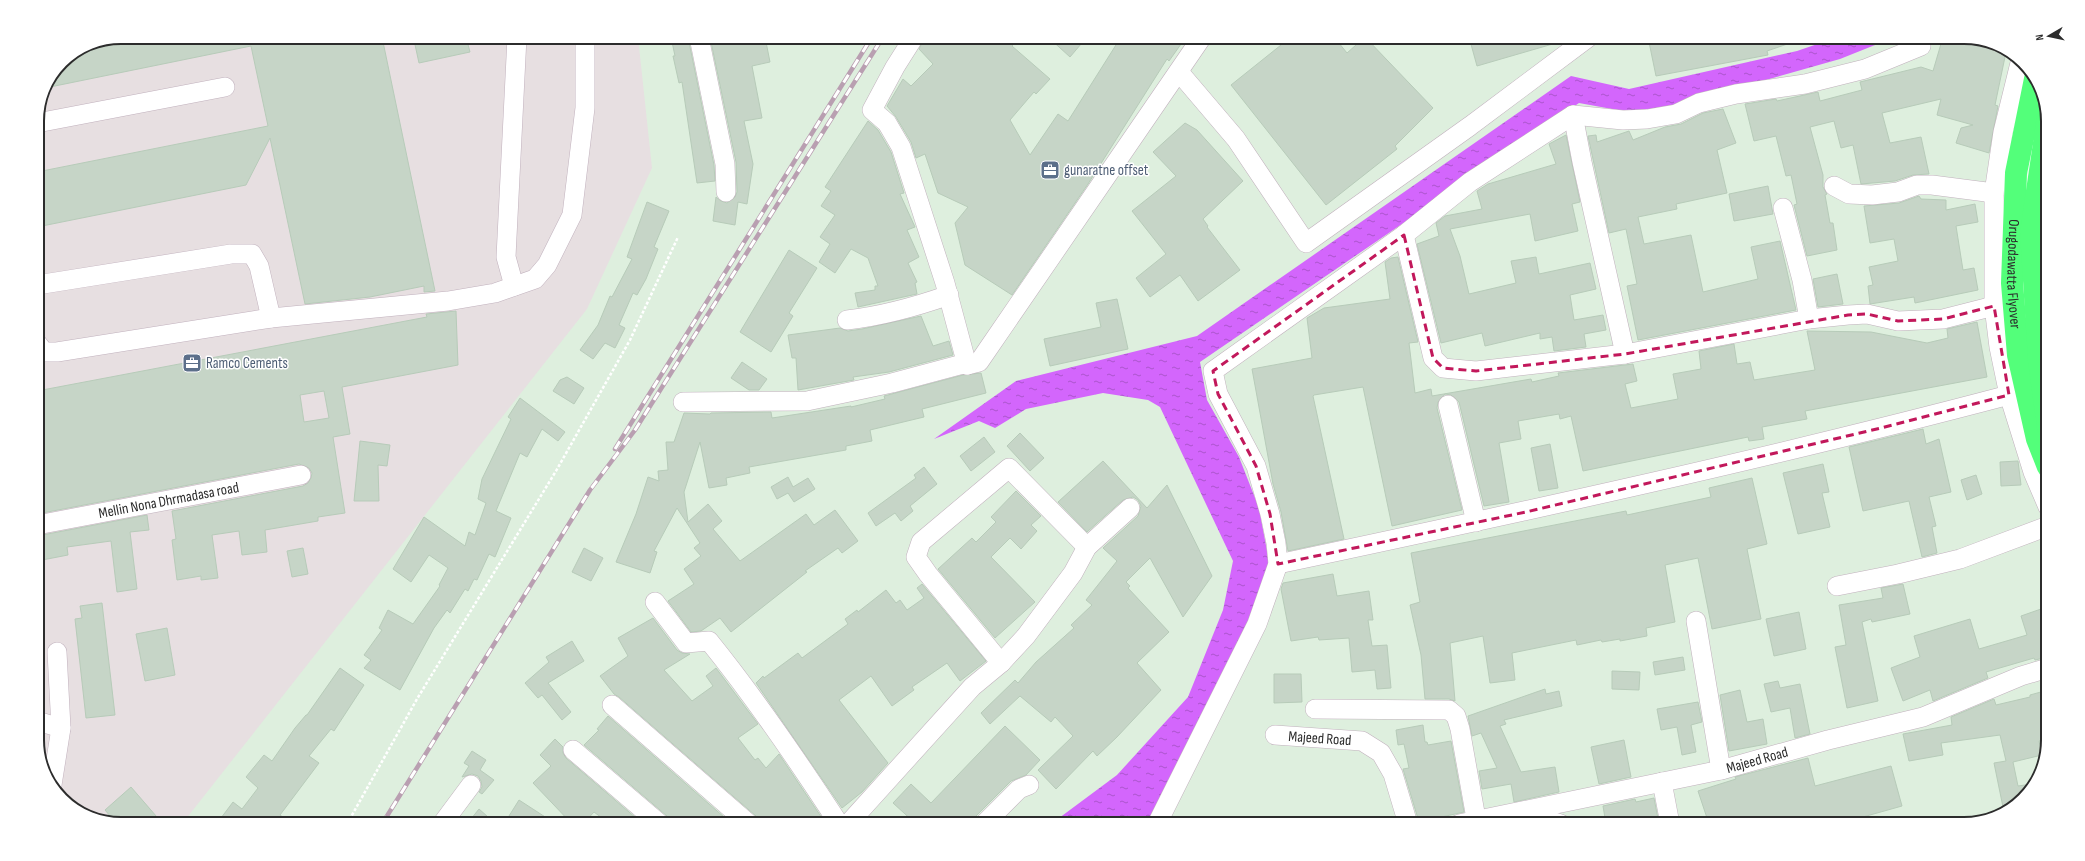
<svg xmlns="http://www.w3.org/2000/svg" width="2085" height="861" font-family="'Sofia Sans Condensed',sans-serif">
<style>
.industrial{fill:#e7dfe1}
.water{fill:url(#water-ripples)}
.building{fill:#c6d5c7;stroke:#b7cbb9;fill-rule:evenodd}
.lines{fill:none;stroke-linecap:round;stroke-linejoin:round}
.minor-casing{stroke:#c1b1bd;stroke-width:20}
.major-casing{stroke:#fff;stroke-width:23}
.path{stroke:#fff;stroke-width:2.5;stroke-dasharray:3 2;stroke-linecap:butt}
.minor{stroke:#fff;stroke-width:19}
.major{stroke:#53ff7a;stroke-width:22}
.rail-casing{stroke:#b99fb1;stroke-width:4.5}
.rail{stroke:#fff;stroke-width:3;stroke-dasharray:9;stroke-linecap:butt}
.marked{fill:none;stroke:#c2185b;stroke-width:3;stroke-dasharray:8 5;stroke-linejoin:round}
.labels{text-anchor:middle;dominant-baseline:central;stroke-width:3;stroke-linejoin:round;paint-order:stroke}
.service-label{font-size:15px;fill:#4e5e75;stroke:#fff;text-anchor:start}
.street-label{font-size:15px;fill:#2c2c2c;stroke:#fff}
.rim{fill:none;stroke:#2c2c2c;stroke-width:2}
</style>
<defs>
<pattern id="water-ripples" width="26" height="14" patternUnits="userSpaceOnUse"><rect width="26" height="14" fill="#d366fc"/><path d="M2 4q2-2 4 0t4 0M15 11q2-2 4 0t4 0" fill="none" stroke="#ab54cc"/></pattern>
</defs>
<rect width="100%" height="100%" fill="#deefde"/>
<!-- industrial -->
<path class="industrial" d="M121,37H638L652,168L587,309L182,824H121L89,818L54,791L37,745V116L46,84L62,62L89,43Z"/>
<!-- water -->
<path class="water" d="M1838,37H1895L1840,59L1663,109L1634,113L1579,103L1200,362L1207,400L1239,457L1259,508L1270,567L1210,713L1149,824H1051L1117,775L1188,697L1223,610L1233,561L1160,407L1148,400L1103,393L1026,409L995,428L979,421L934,439L1016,381L1197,336L1571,76L1629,89L1797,51Z"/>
<!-- building -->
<path class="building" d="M121,37H382L435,291L424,292V286L370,297L305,304L270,138L246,185L37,227V172L268,126L251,46L45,88L62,62L89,43Z
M429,37H466L470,52L419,63L414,40Z
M671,37H688L714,165L715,181L697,183L682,82L679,83L673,56H675Z
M710,37H765L770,62L752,66L762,118L744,121L753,164L747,204L738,202L735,225L713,221L716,197L721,201L727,203L735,197L737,192L736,162Z
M925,37H1021L1012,46L1050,79L1036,94L1034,92L1010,120L1030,155L1058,114L1068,121L1121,37H1186L1169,61L1167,59L1088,184L1012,295L965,265L955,223L968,207L938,193L925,154L916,158L911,142L896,117L887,106L903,79L911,86L933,64L919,49Z
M1048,37H1087L1070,57Z
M1291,37H1334L1347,53L1365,37L1433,108L1395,146L1397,149L1326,205L1231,85Z
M1469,37H1563V41L1477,66Z
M1676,37H1802V39L1767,51L1768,55L1656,76L1649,42Z
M1943,37H1964L1996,43L2006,52L1995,105L1998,106L1989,153L1956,143L1961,128L1973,125L1937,115L1941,99L1882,113L1890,143L1921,137L1929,174L1913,175L1895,181L1861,184L1853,145L1841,148L1834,121L1810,127L1823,175V187L1827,194L1825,195L1830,223H1833L1837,250L1807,256L1794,205L1797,204L1791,175L1786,176L1776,136L1754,141L1745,104L1776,99L1777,101L1818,92L1820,101L1862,90L1860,82L1921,67L1933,71Z
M1723,109L1736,143L1717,150L1727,193L1676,204L1677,209L1638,217L1644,244L1691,235L1703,292L1758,279L1751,247L1780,241L1796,310L1638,340L1627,286L1637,284L1626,229L1609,233L1588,136L1596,135L1597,142L1629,131L1633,140L1665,127L1681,124L1703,113Z
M868,121L878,130L891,152L904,193L900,194L915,227L907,230L919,257L908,263L917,282L915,283L917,294L858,307L855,293L875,290V286H878L868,258L851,249L835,273L819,262L830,244L820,237L835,215L821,206L831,191L825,187Z
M1185,123L1197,130L1243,181L1203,219L1208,226L1207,227L1240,270L1198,301L1180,275L1150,297L1136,278L1166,254L1132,211L1176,176L1153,152Z
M1566,135L1580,202L1572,204L1578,231L1535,241L1530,214L1450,229L1460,256L1469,294L1516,283L1511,261L1536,257L1539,274L1590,263L1596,289L1570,295L1574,320L1603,315L1606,330L1584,334L1586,347L1554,351L1552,337L1540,339V333L1485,346L1482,333L1441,343L1417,244L1439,236L1436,223L1445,216L1482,209L1477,191L1488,184L1556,164L1549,144Z
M1768,186L1773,214L1734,221L1729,194Z
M1919,196L1921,199L1946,200V210L1975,204L1978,222L1956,226L1963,270L1974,268L1978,290L1915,303L1914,297L1870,304L1868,286L1873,285L1869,267L1898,261L1894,239L1870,243L1864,206L1899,203Z
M647,202L669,211L654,247L658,249L646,279L637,295L633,293L619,325L625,328L615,348L605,343L593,359L580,350L598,325L610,296L612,297L632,259L627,257Z
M789,250L817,268L789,313L793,316L771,352L740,332Z
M1398,257L1418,342L1409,343L1415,393L1431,389L1432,396L1531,379L1532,382L1559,376L1558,373L1633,364L1637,381L1625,384L1631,408L1678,399L1673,374L1701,369L1699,351L1734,344L1737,364L1750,362L1754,380L1815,370L1807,331L1871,332L1927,343L1948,338L1947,329L1977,322L1987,377L1805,411L1807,419L1762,427L1764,439L1749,441L1748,437L1583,471L1571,416L1560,419L1559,414L1518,421L1521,439L1499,443L1509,502L1484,506L1459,402L1451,395L1445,394L1438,402L1437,408L1462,510L1392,526L1363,387L1314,395L1313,396L1344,539L1288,551L1281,512L1273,484L1252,369L1312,358L1307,318L1324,308L1390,299L1385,262L1391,258Z
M1837,274L1843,304L1818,307L1813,279Z
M1117,299L1128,349L1050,366L1044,339L1101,327L1096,303Z
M456,311L458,365L342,387L350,434L333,437L345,513L318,517V521L265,530L267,552L242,555L239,531L212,535L218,578L201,580V576L177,580L172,540L176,539L172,511L303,486L308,483L311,478L312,473L309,468L299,464L37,514V391L427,317L426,314ZM324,391L329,418L304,422L300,395Z
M921,316L933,346L949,341L953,355L889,372L853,377L854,380L798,390L796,358H792L788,335L840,328L848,331L862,329Z
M742,362L767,379L759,390H749L731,378Z
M981,373L986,393L922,409L924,417L870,430L872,441L846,446V450L749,467L750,473L726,478L727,485L709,488L700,442L684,492L688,522L708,504L722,521L713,529L740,561L806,514L814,525L835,510L858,541L842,553L838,548L805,571L807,572L731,632L720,618L701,631L691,632L668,601L694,584L684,569L701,556L694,548L700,543L677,508L654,551L657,552L650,573L616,562L636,514L648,477L659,481L658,471L668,470L666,442H674L684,413L710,414L711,413L771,412L772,418L851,406V407L885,399L884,396L963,375Z
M567,377L584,388L574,404L553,391L560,380Z
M520,398L565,432L558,441L542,429L527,457L520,453L496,511L511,518L495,557L489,554L477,580L474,579L468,591L465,589L450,613L447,610L434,628L400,690L364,668L371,660L364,655L382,630L379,628L388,610L413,624L440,586L439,585L448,568L429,555L411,582L393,569L424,517L465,546L469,532L475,535L486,503L478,499L482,479L511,419L508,417Z
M1923,429L1926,444L1939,439L1951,492L1929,497L1936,526L1932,527L1937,553L1922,557L1909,501L1863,511L1849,447Z
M1020,433L1044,458L1030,471L1007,446Z
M984,437L995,452L971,471L960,456Z
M360,441L390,445L387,466L378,465L379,501H354Z
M1550,444L1558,488L1539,491L1531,448Z
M1103,461L1147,508L1167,485L1212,576L1183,617L1150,558L1126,582L1130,586L1128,588L1169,632L1137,663L1161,690L1117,737L1097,756L1093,751L1056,789L1038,770L1073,736L1055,717L1051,722L1020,696L990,724L981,713L1015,680L1018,683L1036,662L1074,628L1071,625L1092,605L1086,600L1117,561L1103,548L1138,516L1141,506L1138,500L1133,497L1123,500L1087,532L1058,502Z
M2018,461L2021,485L2001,486L2000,462Z
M1823,464L1829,492L1822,493L1830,527L1798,534L1783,473Z
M924,467L937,484L910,506L913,511L901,521L895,513L876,526L868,513L916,478L914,475Z
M1976,475L1982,494L1967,500L1961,480Z
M788,477L793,487L808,478L815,489L794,502L788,493L777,499L771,487Z
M1752,478L1767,544L1747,549L1761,619L1712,629L1698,558L1665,565L1675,622L1646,628L1647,636L1620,641V639L1602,642L1601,640L1577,645L1576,640L1512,653L1515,680L1490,683L1483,636L1450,643L1455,701L1449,699H1425L1421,655L1410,605L1420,602L1411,553L1626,511L1627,515L1711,497L1709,488Z
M1016,491L1041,516L1031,525L1037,531L1021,549L1010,538L991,557L1035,602L995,638L938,569L972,538L976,542L996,522L991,517Z
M147,515L149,530L130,532L137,589L117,592L111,541L67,547L68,555L37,561V536Z
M303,548L308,574L292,577L287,551Z
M584,548L603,558L591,581L572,572Z
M1333,574L1337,596L1369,591L1373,620H1368L1372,646L1387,645L1391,688L1377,689L1375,670L1352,672L1349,638L1319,640L1318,637L1291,641L1281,589L1283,583Z
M922,584L986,661L960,681L947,663L912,687L914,690L892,706L871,676L839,700L888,763L862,792L842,808L756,683L763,676L764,678L798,653L802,658L848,624L845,619L857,610L858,612L886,590L896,603L900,600L907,610L924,598L917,588Z
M1903,584L1910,614L1872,622L1871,619L1862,622L1878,701L1847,708L1835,647L1846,645L1839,605L1883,598L1881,588Z
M102,603L115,715L86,718L75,619L82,618L80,606Z
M2041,609L2048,632V657L2035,660L2034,658L1986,672L1988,678L1933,701L1930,690L1903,701L1891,668L1920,657L1914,636L1970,619L1979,649L2027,635L2021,616Z
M1799,612L1806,649L1774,656L1766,619Z
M653,618L677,650L682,653L690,654L664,670L692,701L713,686L706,676L716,668L758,724L738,738L755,760L758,758L766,768L779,754L826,824H760L756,816L619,697L614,694L600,676L628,656L618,638Z
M167,628L175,675L145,681L136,634Z
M572,641L584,661L548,683L571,712L562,720L542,695L538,698L525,683L549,662L546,657Z
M1683,657L1685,670L1655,675L1653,662Z
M340,668L364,685L334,731L331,729L309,756L319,763L280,815L292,824H228L221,818L233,802L242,809L258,788L246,777L264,755L272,761L295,728L306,715H307Z
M1612,671L1640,672L1639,690L1612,689Z
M1274,674H1301L1302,702L1274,703Z
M1778,681L1780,688L1800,684L1810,734L1795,738L1790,708L1771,712L1764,684Z
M1545,689L1546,694L1559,691L1562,706L1504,720L1506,724L1500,726L1521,772L1555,767L1559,792L1514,802L1511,784L1482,789L1479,771L1497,768L1481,733L1472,736L1468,716Z
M1740,690L1747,722L1763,719L1767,744L1729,751L1720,695Z
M2048,690V739L2039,741L2042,755L2013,762L2018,786L2032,784L2011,810L2004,812L1994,763L2006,761L2000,735L1941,743L1943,755L1909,761L1903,734L1952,725L1951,717L1994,699L1996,705L2030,697V695Z
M1698,702L1702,722L1691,725L1696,752L1682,755L1677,727L1661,730L1657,709Z
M608,716L732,824H671L667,816L584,745L599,730L597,729Z
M1423,725L1425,742H1427L1428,745L1451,741L1464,812L1419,822L1403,769L1409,768L1404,744L1398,745L1396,730Z
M1005,726L1040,760L1026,775L1011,781L976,816L973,824H916L893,803L911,784L931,803Z
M555,739L563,747V753L566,758L643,824H610L594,812L583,824H572L533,783L551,766L540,755Z
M1624,740L1631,777L1599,784L1591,747Z
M472,751L486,760L480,770L494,780L482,794L479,792L482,787L481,781L478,776L472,774L462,777L469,766L464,763Z
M1808,758L1815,786L1891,766L1902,806L1838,824H1777L1775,817L1743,824H1709L1698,791L1736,779L1735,777Z
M131,787L163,824L116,823L105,810Z
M1654,798L1659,824H1606L1603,806L1635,799L1636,802Z
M519,800L556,824H504Z
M479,809L496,824H467Z"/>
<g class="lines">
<defs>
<g id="minor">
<path d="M699,37L725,164L726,192"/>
<path d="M914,37L895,67L872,110L887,123L901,147L945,283L967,365"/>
<path d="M2020,63L2003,132L1994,193V306L1999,347L2009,395L2033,472L2048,507"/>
<path d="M1179,72L1236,139L1306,243L1470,126L1589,37"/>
<path d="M1573,115L1582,162L1625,354"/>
<path d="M37,123L225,87"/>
<path d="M1834,186L1849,194L1872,195L1898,192L1917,185H1932L1994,193"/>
<path d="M1783,208L1802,280L1809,319"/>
<path d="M2048,224V301"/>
<path d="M1404,235L1433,358L1443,368L1476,371L1625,354L1809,319L1848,315L1867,314L1898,321L1943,319L1994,306"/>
<path d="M37,285L231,254H252L259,266L271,318"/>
<path d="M514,286L506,257L517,37"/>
<path d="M847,320C882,316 915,307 949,295"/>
<path d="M37,343L44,352H57L271,318L448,301L495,293L535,279L547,265L572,215L585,108V37"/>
<path d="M683,402L807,401L892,383L963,364L967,365L979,362L1202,37"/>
<path d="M1448,405L1476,522"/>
<path id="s1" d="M37,525L301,475"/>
<path d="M1278,564C1523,512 1767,459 2009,395"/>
<path d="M1837,586L1898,574L1960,559L2048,526"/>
<path d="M655,602L686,643L709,641C756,699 798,761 839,824"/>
<path d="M1696,621L1721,770"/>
<path d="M1001,663L928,574L916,557L921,542L1009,468L1087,547"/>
<path d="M612,705L749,824"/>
<path d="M1315,709L1449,710L1456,716L1460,729L1477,824"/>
<path d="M37,721L61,728"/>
<path id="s2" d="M1275,735L1362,741L1381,753L1393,774L1408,824"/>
<path d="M573,750L660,824"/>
<path d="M1662,782L1670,824"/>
<path d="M52,785L61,728L57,652"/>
<path d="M442,824L471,785"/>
<path d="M848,824L972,687L1001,663L1026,636L1073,573L1087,547L1130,508"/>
<path d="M984,824L1019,789L1029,785"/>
<path d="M1157,824L1257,624L1278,564L1276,543L1270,514L1256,466L1218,394L1213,371L1404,235L1470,182L1573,115L1623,120L1647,119L1676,114L1699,103L1736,94L1805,84L1865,69L1921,46"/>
<path id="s3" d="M1459,824L1721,770L1828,740L1923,717L2021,676L2048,668"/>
<path d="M1539,824L1551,821L1561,824"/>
</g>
<g id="major">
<path id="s4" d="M2035,79L2016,173L2012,283L2018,355L2037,439L2048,467"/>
<path d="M2048,116L2031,232L2039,361L2048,427"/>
</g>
</defs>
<!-- minor casing -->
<use href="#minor" class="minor-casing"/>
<!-- major casing -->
<use href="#major" class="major-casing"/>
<!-- path -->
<path class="path" d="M347,824L417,699L556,471L630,340L678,237"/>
<!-- minor -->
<use href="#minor" class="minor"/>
<!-- major -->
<use href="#major" class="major"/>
<defs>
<path id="rail" d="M615,449L872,37
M382,824L590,490L635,430L883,37"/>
</defs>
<!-- rail casing -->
<use href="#rail" class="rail-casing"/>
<!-- rail -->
<use href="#rail" class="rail"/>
</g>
<!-- marked area -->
<path class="marked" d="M1404,235L1433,358L1443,368L1476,371L1625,354L1848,315L1867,314L1898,321L1943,319L1994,306L2009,395L1881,428L1526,512L1278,564L1270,514L1256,466L1218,394L1213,371Z"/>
<!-- icons -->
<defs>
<symbol id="office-square" viewBox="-11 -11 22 22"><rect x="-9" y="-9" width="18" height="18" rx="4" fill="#5c6f8a" stroke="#fff"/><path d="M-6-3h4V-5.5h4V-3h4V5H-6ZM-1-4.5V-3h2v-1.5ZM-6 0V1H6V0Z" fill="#fff"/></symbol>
</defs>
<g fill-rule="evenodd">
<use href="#office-square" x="1039" y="159" width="22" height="22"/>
<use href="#office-square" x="181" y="352" width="22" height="22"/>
</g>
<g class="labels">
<!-- service labels -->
<g class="service-label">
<text x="1064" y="170">gunaratne offset</text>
<text x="206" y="363">Ramco Cements</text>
</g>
<!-- street labels -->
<g class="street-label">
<text stroke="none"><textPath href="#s4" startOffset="197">Orugodawatta Flyover</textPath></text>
<text stroke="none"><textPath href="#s1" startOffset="134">Mellin Nona Dhrmadasa road</textPath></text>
<text stroke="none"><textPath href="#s2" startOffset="45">Majeed Road</textPath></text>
<text stroke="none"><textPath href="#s3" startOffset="305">Majeed Road</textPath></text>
</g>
</g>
<!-- crop -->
<path d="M0 0H2085V861H0ZM121 44H1964A77 77 0 0 1 2041 121V740A77 77 0 0 1 1964 817H121A77 77 0 0 1 44 740V121A77 77 0 0 1 121 44Z" fill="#fff" fill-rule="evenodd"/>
<path class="rim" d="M121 44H1964A77 77 0 0 1 2041 121V740A77 77 0 0 1 1964 817H121A77 77 0 0 1 44 740V121A77 77 0 0 1 121 44Z"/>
<!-- north arrow -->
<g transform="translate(2049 36) rotate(261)" stroke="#ffffff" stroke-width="3" paint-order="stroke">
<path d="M0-3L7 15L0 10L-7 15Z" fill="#2c2c2c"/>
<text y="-6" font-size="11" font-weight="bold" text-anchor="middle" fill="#2c2c2c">N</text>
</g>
</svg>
